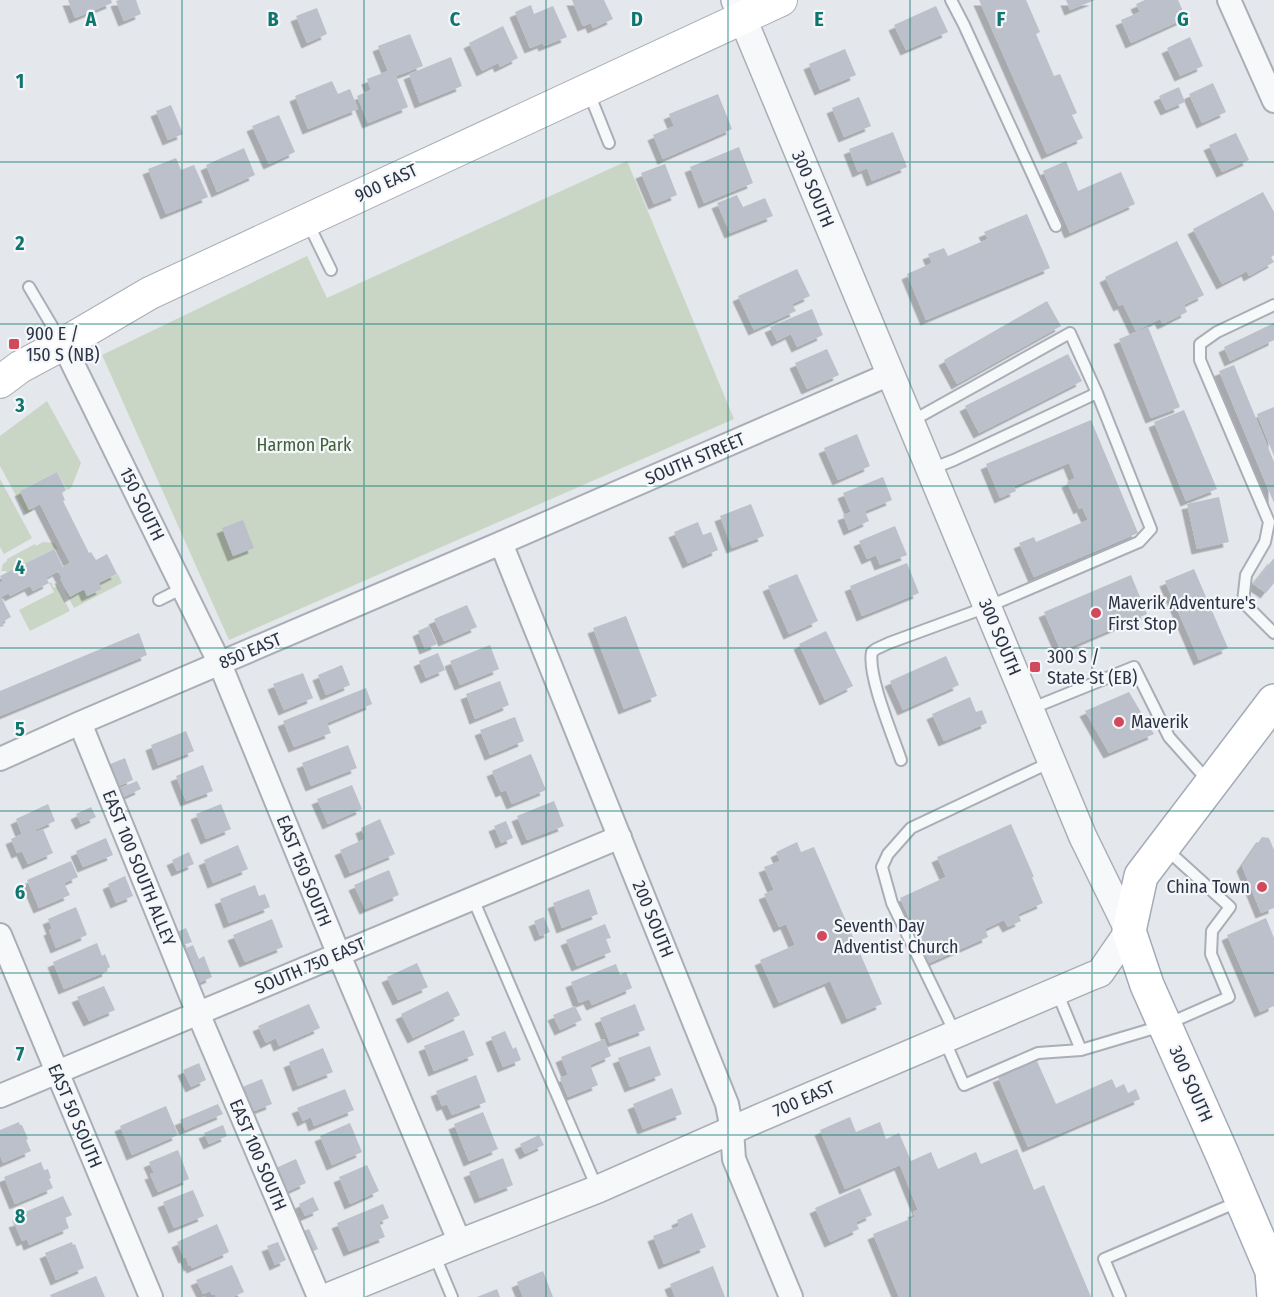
<svg xmlns="http://www.w3.org/2000/svg" width="1274" height="1297" font-family="'Fira Sans Condensed',sans-serif">
<style>
.green{fill:#c9d6c5}
.building{fill:#bbc0ca;filter:url(#shadow)}
.lines{fill:none;stroke-linecap:round;stroke-linejoin:round}
.service-casing{stroke:#a9aeb7;stroke-width:14}
.minor-casing{stroke:#a9aeb7;stroke-width:26}
.tertiary-casing{stroke:#a9aeb7;stroke-width:30}
.secondary-casing{stroke:#a9aeb7;stroke-width:34}
.primary-casing{stroke:#a3abb8;stroke-width:36}
.service{stroke:#f7f8fa;stroke-width:10}
.minor{stroke:#f7f8fa;stroke-width:22}
.tertiary{stroke:#f7f8fa;stroke-width:27}
.secondary{stroke:#fff;stroke-width:32}
.primary{stroke:#fff;stroke-width:33}
.grid{fill:none;stroke:#0f766e;stroke-width:1.5;stroke-opacity:0.55}
.poi-dot{fill:#d1495b;stroke:#f4f6f9;stroke-width:2}
.labels{text-anchor:middle;dominant-baseline:central;stroke-width:4.5;stroke-linejoin:round;paint-order:stroke}
.street-label{font-size:18px;fill:#2b3445;stroke:#f4f6f9}
.poi-label{font-size:18px;fill:#2b3445;stroke:#f4f6f9;text-anchor:start}
.park-label{font-size:18px;fill:#3f6138;stroke:#f4f6f9}
.grid-label{font-size:20px;text-anchor:middle;font-weight:bold;fill:#0f766e;stroke:#f4f6f9;stroke-width:4.5;stroke-linejoin:round;paint-order:stroke}
</style>
<defs>
<filter id="shadow"><feDropShadow dx="-5.5" dy="5.5" stdDeviation="0" flood-color="#0004"/></filter>
</defs>
<rect width="100%" height="100%" fill="#e4e7ec"/>
<!-- green -->
<path class="green" d="M627,161L734,419L229,640L102,355L307,256L327,298Z
M47,401L81,463L71,488L67,490L57,472L20,491L29,510L31,509L32,511L26,514L0,466V436Z
M0,479L32,538L4,554L0,547Z
M43,542L54,543L58,549H53L7,573L6,571H1L3,564L7,561V559L35,544L36,546Z
M118,574L122,583L74,608L65,591H66L70,596L84,590L88,596L102,589L99,583Z
M51,582L54,588L57,586L70,611L30,631L19,610L54,592L49,583Z"/>
<!-- building -->
<path class="building" d="M68,0H111L112,3L75,18Z
M119,0H136L141,14L124,21L116,1Z
M572,0H604L613,19L593,28L591,23L583,26Z
M979,0H1026L1040,32L1036,34L1054,76L1060,74L1077,113L1072,115L1083,138L1047,154Z
M1066,0H1095L1070,10Z
M1145,0H1178L1186,18L1131,43L1121,20L1140,12L1136,4Z
M531,5L534,14L553,6L567,37L544,46L543,43L530,48L515,12Z
M936,6L948,32L906,50L894,25Z
M317,8L327,34L307,43L296,16Z
M503,26L518,58L500,67L498,63L482,71L469,43Z
M410,34L423,66L396,76L408,107L368,123L357,96L371,90L367,79L388,71L378,46Z
M1190,37L1203,66L1180,76L1167,48Z
M845,49L856,75L820,90L809,64Z
M451,57L462,86L420,103L409,74Z
M332,81L338,94L350,89L358,109L308,129L295,96Z
M1213,83L1226,112L1202,123L1189,94Z
M1179,87L1185,102L1166,110L1159,96Z
M718,94L732,129L663,159L653,135L674,126L669,114Z
M859,97L871,126L844,137L832,108Z
M171,105L183,134L168,140L156,111Z
M279,115L295,152L269,164L252,126Z
M893,132L907,167L872,181L867,168L858,172L849,149Z
M1236,133L1249,160L1222,172L1209,145Z
M739,147L753,183L704,203L690,167Z
M244,148L255,175L217,192L206,165Z
M176,158L181,170L194,165L208,197L166,214L148,169Z
M1066,161L1078,191L1121,172L1135,204L1070,233L1043,171Z
M665,164L677,195L654,204L641,173Z
M1263,192L1274,212V255L1271,257L1274,262L1249,276L1247,271L1222,284L1193,229Z
M737,195L743,207L765,198L773,216L730,233L717,203Z
M1027,214L1050,268L926,320L907,274L932,263L928,254L944,248L948,256L988,239L984,232Z
M1177,241L1204,295L1184,305L1187,312L1163,324L1160,319L1136,331L1123,304L1119,306L1105,277Z
M797,269L810,296L792,304L796,311L754,330L738,296Z
M1047,301L1061,326L957,384L944,360Z
M812,309L823,335L797,347L791,334L777,341L770,327Z
M1274,323V340L1230,361L1224,347Z
M1148,327L1180,407L1151,418L1119,339Z
M827,349L839,375L807,389L795,363Z
M1068,354L1082,381L979,433L965,406Z
M1234,365L1274,462V503L1219,371Z
M1274,407V456L1257,414Z
M1184,410L1217,489L1186,501L1154,422Z
M1091,420L1138,533L1034,577L1019,543L1034,537L1036,542L1088,520L1082,507L1079,509L1067,482L1075,478L1069,463L1014,486L1016,491L1000,498L986,464Z
M857,434L870,466L838,480L824,448Z
M57,472L66,490L62,493L65,500L63,501L89,553L91,552L96,560L107,554L117,574L99,583L102,589L87,596L84,589L70,597L60,578H62L58,571L46,578L49,583L33,591L30,586L10,596L9,593L1,597L11,617L2,622L4,626L0,627V583L3,581L0,576L54,549L63,567L70,563L40,504L29,510L20,491Z
M883,477L892,500L865,511L869,521L849,530L843,515L851,512L843,493Z
M1219,497L1229,542L1197,549L1187,504Z
M751,504L764,536L732,548L720,516Z
M243,520L254,548L233,556L222,528Z
M698,522L703,535L711,532L718,550L688,563L674,532Z
M895,526L907,555L880,565L876,555L867,559L859,541Z
M1274,558V583L1266,593L1253,584Z
M907,563L919,593L862,616L850,586Z
M1194,569L1228,648L1199,660L1165,581Z
M797,574L818,621L789,634L768,586Z
M1131,575L1147,614L1061,651L1044,612Z
M467,605L477,627L444,641L434,619Z
M626,616L657,696L624,709L593,628Z
M429,626L437,644L425,649L418,631Z
M826,631L853,686L825,700L799,644Z
M139,633L147,655L0,716V691Z
M490,645L499,669L460,685L450,661Z
M438,653L445,670L426,678L419,661Z
M946,656L959,685L903,710L890,681Z
M342,665L350,685L326,695L318,675Z
M303,673L313,698L284,710L273,684Z
M500,681L509,705L475,719L466,694Z
M366,688L372,704L327,723L331,733L294,747L283,721Z
M1129,692L1154,734L1109,753L1085,711Z
M970,697L976,712L982,710L987,723L944,741L932,714Z
M515,717L524,741L490,755L480,730Z
M186,731L194,751L158,765L151,745Z
M348,745L357,768L311,786L302,763Z
M531,754L546,790L512,804L506,790L501,792L492,771Z
M125,758L133,780L111,789L103,767Z
M203,765L213,791L186,801L176,776Z
M137,781L141,789L119,799L115,790Z
M352,785L362,809L328,824L317,799Z
M554,801L564,826L527,840L517,816Z
M48,804L55,821L35,830L36,832L43,829L53,853L28,864L22,851L17,853L11,839L22,834L16,819Z
M221,804L231,829L206,839L196,814Z
M91,807L96,817L81,824L76,814Z
M380,819L395,854L350,873L340,850L365,839L361,828Z
M506,821L513,838L501,843L494,826Z
M1011,824L1034,877H1032L1043,903L1018,914L1021,921L1008,927L1004,920L985,929L988,937L929,963L900,898L946,877L937,857Z
M1262,837L1269,838L1274,850V908L1261,913L1242,866Z
M106,838L113,855L83,867L76,851Z
M797,842L801,852L814,847L882,1004L847,1019L830,981L779,1003L760,960L795,945L786,924L779,927L764,894L774,890L764,867L780,861L776,852Z
M238,845L248,869L213,883L204,860Z
M189,852L194,864L177,871L172,860Z
M71,861L78,877L64,883L70,895L39,908L27,880Z
M389,870L399,895L365,909L354,885Z
M125,876L133,896L116,903L108,884Z
M255,885L259,896L265,894L270,907L229,923L220,899Z
M589,889L598,914L562,928L553,903Z
M76,907L87,935L56,948L49,930L52,929L48,919Z
M544,917L550,932L540,936L534,921Z
M1266,918L1274,938V1006L1260,1012L1227,935Z
M272,919L283,947L245,962L233,935Z
M605,924L611,938L606,939L611,952L577,966L566,940Z
M186,928L192,942L180,946L175,933Z
M97,943L102,956L105,954L110,967L107,969L108,971L64,989L53,962Z
M193,945L199,959L204,956L212,977L194,985L180,951Z
M417,963L428,987L398,1000L387,977Z
M616,964L620,975L626,972L632,988L592,1005L589,999L579,1003L571,982Z
M104,986L115,1010L89,1021L77,997Z
M448,991L460,1015L413,1038L401,1014Z
M309,1004L320,1028L279,1046L276,1038L266,1043L258,1026Z
M635,1004L645,1030L610,1043L600,1018Z
M575,1006L582,1020L560,1030L553,1015Z
M464,1030L474,1055L434,1071L424,1046Z
M505,1031L513,1049L516,1047L521,1060L503,1067L491,1037Z
M604,1039L611,1056L590,1065L598,1085L568,1097L560,1078L568,1075L561,1057Z
M650,1046L661,1075L630,1087L618,1058Z
M323,1048L333,1072L298,1086L289,1062Z
M1037,1061L1056,1104L1112,1079L1116,1088L1124,1084L1128,1093L1136,1089L1140,1099L1028,1147L998,1077Z
M199,1063L206,1080L191,1087L183,1070Z
M476,1075L486,1102L452,1115L447,1104L442,1106L436,1091Z
M262,1079L272,1104L249,1113L240,1088Z
M672,1088L682,1114L643,1129L633,1104Z
M345,1089L354,1110L314,1126L311,1117L303,1121L297,1108Z
M218,1104L223,1114L185,1130L180,1120Z
M166,1106L178,1135L132,1155L120,1126Z
M483,1112L498,1149L469,1161L454,1124Z
M850,1117L856,1132L880,1122L886,1139L899,1133L911,1161L931,1152L938,1169L976,1152L981,1164L1017,1149L1034,1190L1044,1185L1091,1297H899L873,1234L915,1217L913,1212L918,1210L900,1165L845,1189L820,1130Z
M19,1122L20,1125H22L28,1139L26,1140L31,1151L3,1163L0,1155V1130Z
M350,1123L362,1152L332,1165L320,1136Z
M223,1125L227,1136L209,1144L204,1133Z
M539,1135L544,1145L525,1154L520,1144Z
M178,1150L189,1179L158,1192L150,1174L154,1173L149,1162Z
M503,1158L513,1185L480,1198L469,1172Z
M296,1159L306,1183L286,1192L276,1168Z
M41,1162L44,1170L48,1169L51,1178L49,1179L53,1188L15,1204L4,1177Z
M367,1165L379,1191L350,1204L339,1177Z
M860,1188L872,1215L856,1222L859,1229L830,1242L815,1208Z
M193,1190L204,1216L174,1228L163,1202Z
M63,1196L72,1215L65,1218L69,1228L29,1245L27,1239L22,1241L14,1222L20,1220L18,1215Z
M313,1197L319,1210L305,1216L299,1204Z
M383,1204L389,1218L379,1222L385,1237L349,1251L337,1223Z
M692,1213L706,1247L664,1264L653,1236L679,1226L677,1220Z
M217,1224L229,1252L192,1268L191,1265L189,1266L186,1257L184,1258L177,1242Z
M309,1229L318,1249L307,1254L298,1233Z
M72,1242L73,1245L75,1244L84,1268L56,1280L45,1253Z
M278,1242L286,1260L275,1265L267,1246Z
M232,1265L244,1292L233,1297H216L215,1294L212,1295L210,1291L203,1294L196,1280Z
M713,1266L725,1297H675L670,1284Z
M543,1271L553,1297H523L517,1282Z
M96,1276L105,1297H51L50,1295Z
M497,1289L500,1297H477Z"/>
<g class="lines">
<defs>
<path id="service" d="M951,0L964,25L1056,226
M589,93L609,143
M308,223L331,270
M29,287L61,341
M1274,305L1217,332L1200,344V360L1269,522L1265,542L1246,575L1243,602L1274,633
M931,469L954,460L1097,393
M159,600L183,588
M1030,709L1134,667L1169,737L1209,782
M901,760C893,736 867,675 872,652L876,649L889,643L987,607L1139,542L1151,529L1097,393L1070,333L910,422
M473,899L597,1188
M1057,992L1081,1050
M955,1033L892,903L882,867L888,854L911,828L1051,762
M944,1039L964,1085L1038,1053L1081,1050L1165,1025L1229,997L1211,954L1212,931L1230,907L1166,849
M434,1254L452,1297
M1120,1297L1104,1259L1240,1201"/>
<path id="minor" d="M1229,0L1274,101
M63,344L220,664L339,955L460,1243
M501,543L727,1104L732,1130L734,1159L791,1297
M80,723L198,1013L319,1297
M0,759L80,723L501,543L890,374
M0,935L151,1297
M0,1096L620,837"/>
<path id="tertiary" d="M328,1297L460,1243L598,1189L757,1119L1092,976L1100,973L1129,931L1083,837L735,0"/>
<path id="secondary" d="M0,382L20,367L63,344L150,293L781,0"/>
<path id="primary" d="M1274,1297L1272,1271L1223,1156L1147,985L1129,931L1141,876L1274,701"/>
</defs>
<!-- service casing -->
<use href="#service" class="service-casing"/>
<!-- minor casing -->
<use href="#minor" class="minor-casing"/>
<!-- tertiary casing -->
<use href="#tertiary" class="tertiary-casing"/>
<!-- secondary casing -->
<use href="#secondary" class="secondary-casing"/>
<!-- primary casing -->
<use href="#primary" class="primary-casing"/>
<!-- service -->
<use href="#service" class="service"/>
<!-- minor -->
<use href="#minor" class="minor"/>
<!-- tertiary -->
<use href="#tertiary" class="tertiary"/>
<!-- secondary -->
<use href="#secondary" class="secondary"/>
<!-- primary -->
<use href="#primary" class="primary"/>
</g>
<!-- grid -->
<path class="grid" d="M182,0V1297M364,0V1297M546,0V1297M728,0V1297M910,0V1297M1092,0V1297M0,162H1274M0,324H1274M0,486H1274M0,648H1274M0,811H1274M0,973H1274M0,1135H1274"/>
<!-- markers -->
<g class="poi-dot">
<rect x="8" y="338" width="12" height="12" rx="3"/>
<circle cx="1096" cy="613" r="6"/>
<rect x="1029" y="661" width="12" height="12" rx="3"/>
<circle cx="1119" cy="722" r="6"/>
<circle cx="1262" cy="887" r="6"/>
<circle cx="822" cy="936" r="6"/>
</g>
<g class="labels">
<!-- street labels -->
<g class="street-label">
<text transform="translate(386 183) rotate(-25)">900 EAST</text>
<text transform="translate(813 189) rotate(67)">300 SOUTH</text>
<text transform="translate(695 459) rotate(-23)">SOUTH STREET</text>
<text transform="translate(142 504) rotate(64)">150 SOUTH</text>
<text transform="translate(1000 637) rotate(67)">300 SOUTH</text>
<text transform="translate(250 651) rotate(-23)">850 EAST</text>
<text transform="translate(139 868) rotate(68)">EAST 100 SOUTH ALLEY</text>
<text transform="translate(304 871) rotate(68)">EAST 150 SOUTH</text>
<text transform="translate(653 919) rotate(68)">200 SOUTH</text>
<text transform="translate(310 966) rotate(-23)">SOUTH 750 EAST</text>
<text transform="translate(1191 1084) rotate(66)">300 SOUTH</text>
<text transform="translate(804 1099) rotate(-23)">700 EAST</text>
<text transform="translate(75 1116) rotate(67)">EAST 50 SOUTH</text>
<text transform="translate(258 1155) rotate(67)">EAST 100 SOUTH</text>
</g>
<!-- poi labels -->
<g class="poi-label">
<text x="26" y="334">900 E /<tspan x="26" dy="21">150 S (NB)</tspan></text>
<text x="1108" y="603">Maverik Adventure's<tspan x="1108" dy="21">First Stop</tspan></text>
<text x="1047" y="657">300 S /<tspan x="1047" dy="21">State St (EB)</tspan></text>
<text x="1131" y="722">Maverik</text>
<text x="1250" y="887" text-anchor="end">China Town</text>
<text x="834" y="926">Seventh Day<tspan x="834" dy="21">Adventist Church</tspan></text>
</g>
<!-- park labels -->
<g class="park-label">
<text x="304" y="445">Harmon Park</text>
</g>
</g>
<g class="grid-label">
<text x="91" y="26">A</text>
<text x="273" y="26">B</text>
<text x="455" y="26">C</text>
<text x="637" y="26">D</text>
<text x="819" y="26">E</text>
<text x="1001" y="26">F</text>
<text x="1183" y="26">G</text>
<text x="20" y="88">1</text>
<text x="20" y="250">2</text>
<text x="20" y="412">3</text>
<text x="20" y="574">4</text>
<text x="20" y="736">5</text>
<text x="20" y="899">6</text>
<text x="20" y="1061">7</text>
<text x="20" y="1223">8</text>
</g>
</svg>
